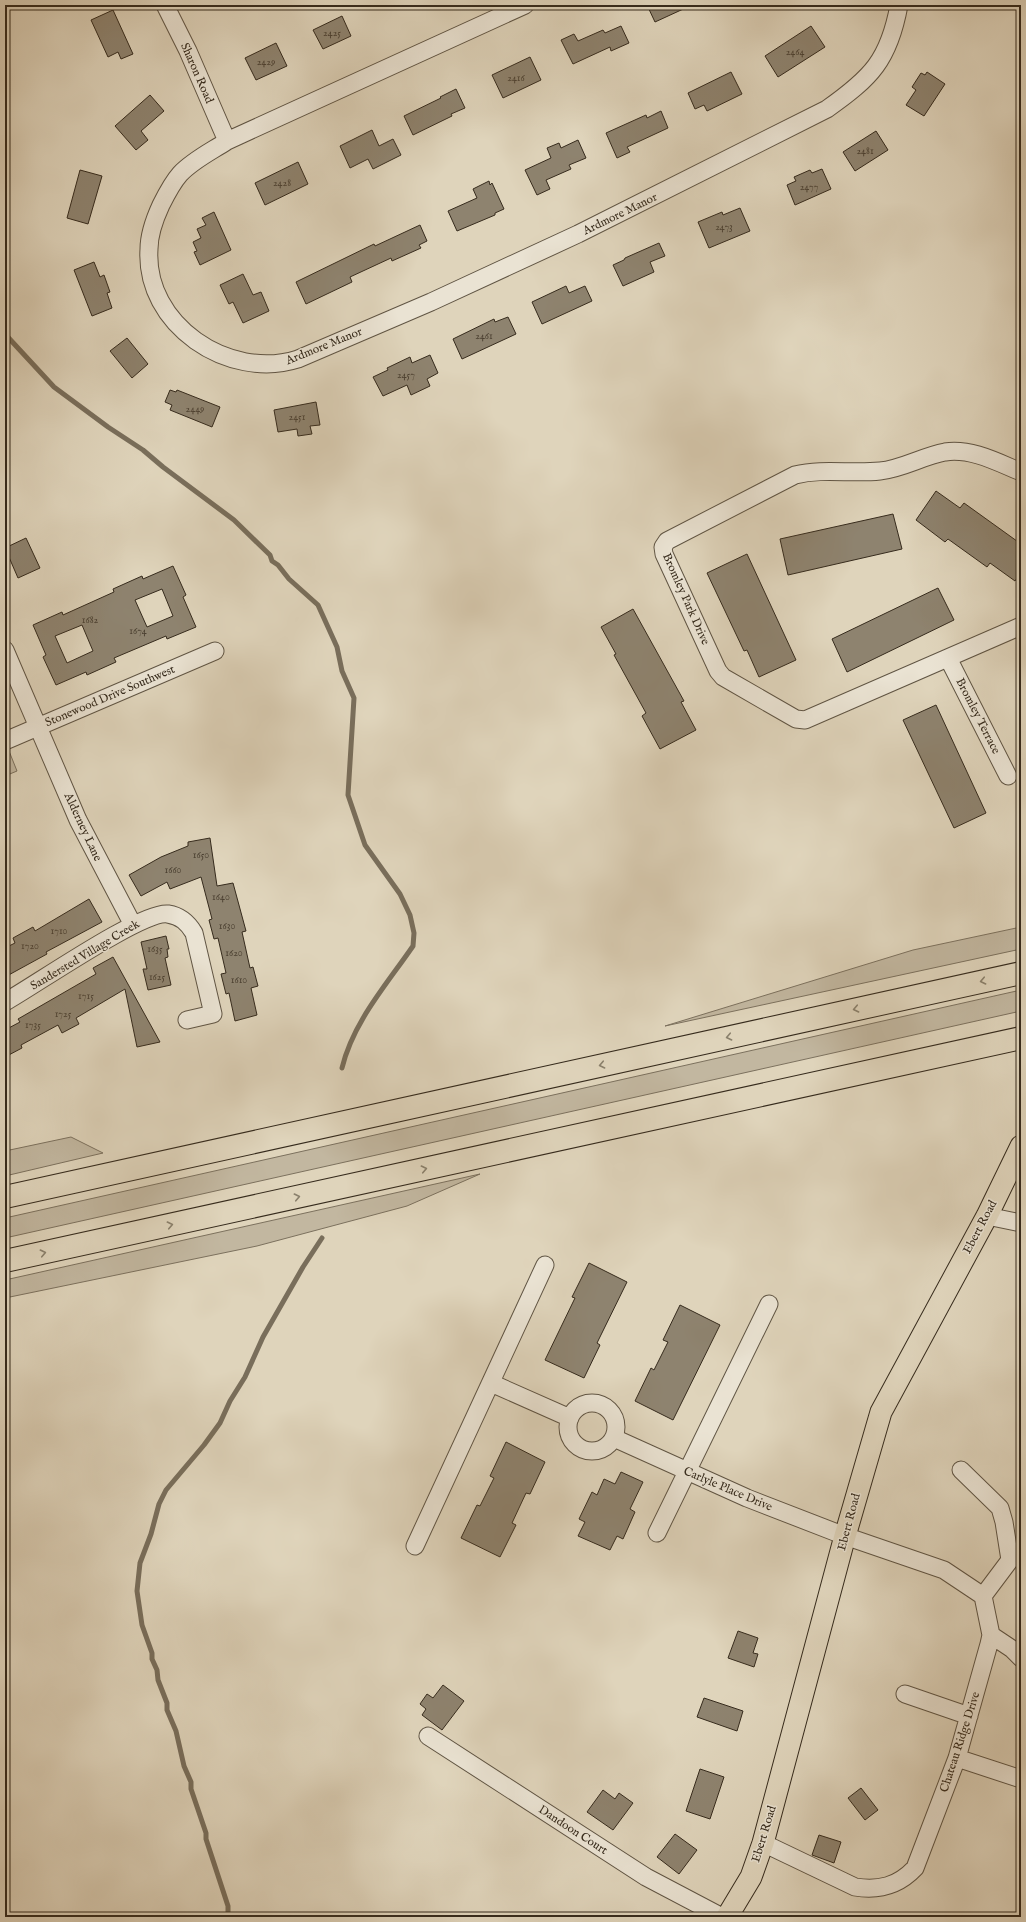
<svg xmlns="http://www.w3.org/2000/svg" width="1026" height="1922" font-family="'IM FELL English',serif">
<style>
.green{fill:#c2b7a0;stroke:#7c715e}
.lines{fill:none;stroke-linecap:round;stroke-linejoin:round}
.stream{stroke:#796e5b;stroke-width:5}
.building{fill:#8e836f;stroke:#362b1d;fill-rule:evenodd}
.minor-casing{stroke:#605544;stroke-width:19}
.major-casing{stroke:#362b1d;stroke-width:23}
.highway-casing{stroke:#362b1d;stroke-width:24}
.minor{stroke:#eae3d3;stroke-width:17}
.major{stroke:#dfd4bb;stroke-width:21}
.highway{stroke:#dfd4bb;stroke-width:22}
.oneway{stroke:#8a806c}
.labels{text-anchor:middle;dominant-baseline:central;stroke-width:3;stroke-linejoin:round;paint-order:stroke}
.number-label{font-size:10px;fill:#4c4132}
.street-label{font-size:12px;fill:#362b1d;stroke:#eae3d3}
</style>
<rect width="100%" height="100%" fill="#dfd4bb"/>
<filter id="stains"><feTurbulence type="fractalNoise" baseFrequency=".005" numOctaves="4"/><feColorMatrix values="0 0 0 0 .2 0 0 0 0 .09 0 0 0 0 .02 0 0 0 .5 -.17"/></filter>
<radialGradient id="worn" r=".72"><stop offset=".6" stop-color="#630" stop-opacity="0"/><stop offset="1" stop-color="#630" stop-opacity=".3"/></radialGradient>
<!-- green -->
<path class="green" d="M9,751L17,771L5,776V753Z
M1021,927V949L665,1026L913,950Z
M1021,990V1011L5,1238V1218Z
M71,1137L103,1153L5,1176V1151Z
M480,1174L407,1206L257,1246L5,1298V1280Z"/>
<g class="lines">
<!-- stream -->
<path class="stream" d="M5,334L54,387L108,427L143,450L163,467L234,520L270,555L272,561L278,565L289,579L318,605L337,647L342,671L354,698L348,795L365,845L400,894L410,915L414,933L413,946C387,984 353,1022 342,1068
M228,1917V1906L206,1839V1833L191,1789V1782L184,1766L176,1731L167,1710V1703L158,1680L157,1670L152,1659V1653L142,1625L137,1591L140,1563L151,1534L159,1504L166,1490L204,1445L220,1423L230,1401L245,1377L263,1337L303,1267L322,1238"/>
</g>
<!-- building -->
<path class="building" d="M647,5H692L655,22Z
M113,10L133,54L121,59L118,52L108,57L91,20Z
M342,16L351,36L323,49L313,30Z
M621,26L629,43L611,51L610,47L573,64L561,40L574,34L578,41L603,30L605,33Z
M811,26L825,47L778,77L765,56Z
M276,43L287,66L256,80L245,58Z
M530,57L541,80L503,98L492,75Z
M731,72L742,94L707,111L704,105L695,109L688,93Z
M927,72L945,84L924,116L906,105L916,90L912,87L921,73L925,75Z
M456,89L465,108L451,114L452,116L413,135L404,116L441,98L440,97Z
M150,95L164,111L141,131L148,140L136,150L115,126Z
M661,111L668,128L627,147L630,152L617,158L606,133L646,115L647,118Z
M372,130L379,146L393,139L401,155L373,169L368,159L350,168L340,146Z
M876,131L888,150L855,171L843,152Z
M578,140L586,158L569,165L571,169L546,180L550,189L537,195L525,170L551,158L547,148L559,143L561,148Z
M298,162L308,184L265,205L255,183Z
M822,169L831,189L795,205L787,185L796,181L794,177L810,170L812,173Z
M80,170L102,176L88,224L67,218Z
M489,181L490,185L492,183L504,209L495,213V215L457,231L448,211L477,198L473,189Z
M740,208L750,231L709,248L698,222L722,212L723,215Z
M214,212L231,250L200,265L194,252L197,251L193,242L201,238L197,229L206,225L202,218Z
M420,225L427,241L419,245L421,248L392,261L391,258L350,277L352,282L306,304L296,282L374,244L375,246Z
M659,243L665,256L650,262L654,272L623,286L613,265L624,260L625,258Z
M94,262L100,277L104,275L110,292L107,293L112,308L92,316L74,270Z
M243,274L253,295L261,292L269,311L243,323L233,302L229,304L220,285Z
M566,286L569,293L585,286L592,301L542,324L532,302Z
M508,317L516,334L462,359L453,339L494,319L495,322Z
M127,338L148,364L132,378L110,351Z
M430,355L438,373L427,379L430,386L411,395L407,385L383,396L373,377L388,370L387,368L410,357L412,363Z
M170,390L176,392L177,390L220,407L212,427L170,410L172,405L165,402Z
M316,402L320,425L310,426L312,434L298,436L297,429L278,432L274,410Z
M936,491L960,508L964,503L1021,544V572L1015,581L990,563L987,567L948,539L945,542L916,520Z
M893,514L902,549L788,575L780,539Z
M26,538L40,568L18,578L5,548Z
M747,554L796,660L759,677L747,650L744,651L707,573Z
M173,566L186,595L183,597L196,627L167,639L166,636L114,658L116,662L87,675L86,672L56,685L43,657L46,655L33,625L62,612L63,615L114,592L113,589L142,576L143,579ZM162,589L173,616L147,627L135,600ZM82,625L93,651L67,663L55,636Z
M938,588L954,620L847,672L832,639Z
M633,609L684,701L681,702L696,730L660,749L642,716L646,713L614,655L616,654L601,627Z
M936,705L986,813L954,828L903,720Z
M210,838L217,886L233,883L246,931L242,932L250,968L253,967L258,986L251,988L257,1015L235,1021L229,993L226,994L221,974L226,973L218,938L214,939L209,920L212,919L201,877L170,889L167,882L141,896L129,875L161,857L188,846V842Z
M89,899L102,922L46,952L47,954L5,977V948L15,943L13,938L33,927L35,931Z
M166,936L169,949H167L168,957L165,958L171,985L148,990L143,969H147L141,942Z
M113,957L160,1042L137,1047L125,989L76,1018L79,1024L62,1033L58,1025L21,1045L22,1048L5,1057V1030L20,1022L18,1019L96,974L93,968Z
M589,1263L627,1282L597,1343L600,1345L584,1378L545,1360L575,1298L572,1297Z
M680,1305L720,1325L673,1420L635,1401L651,1368L654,1370L668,1342L663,1340Z
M506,1442L545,1462L530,1494L526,1493L512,1523L516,1525L500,1557L461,1538L477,1505L480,1506L494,1478L490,1476Z
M621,1472L643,1482L630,1509L635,1512L623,1539L617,1536L610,1550L578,1536L585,1522L579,1519L592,1492L597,1495L604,1479L615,1484Z
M738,1631L758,1638L753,1653L758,1654L754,1667L728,1658Z
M443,1685L464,1701L442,1730L422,1715L426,1709L420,1704L427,1694L433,1698Z
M704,1698L743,1711L737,1731L697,1717Z
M700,1769L724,1777L710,1819L686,1811Z
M861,1788L878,1810L865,1820L848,1798Z
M603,1790L615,1799L619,1793L633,1803L613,1830L587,1812Z
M675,1834L697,1850L679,1874L657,1857Z
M819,1835L841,1842L834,1863L812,1855Z"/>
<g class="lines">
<defs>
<path id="minor" d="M165,5L188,51L227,141
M525,5L227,141C212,151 193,160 180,174C172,183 166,195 161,205C155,218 149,234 149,249C144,325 229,381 298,359L431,302L578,234L827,109C871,78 889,60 899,5
M1021,472C997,462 971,448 945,452C923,456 902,469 880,471C851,474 823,468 795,475L667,541L663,547L664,554L718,671L723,677L796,719L805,720L1021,626
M5,650L78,820L133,925
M948,658L1008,776
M5,741L215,651
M5,1002C34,986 143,910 168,914C181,916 188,923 194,933L213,1014L187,1020
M987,1216L1021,1223
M491,1383L570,1418
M568 1427a24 24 0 1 1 48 0a24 24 0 1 1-48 0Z
M614,1438L747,1498L845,1536L944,1570L983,1596L991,1635L989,1644L957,1758L915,1868C898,1886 879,1891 855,1887L763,1843
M961,1470L1000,1508L1004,1522L1010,1560L983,1596
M657,1533L769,1304
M415,1546L545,1265
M991,1635L1012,1649L1021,1658
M905,1694L969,1716
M428,1736L646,1877L722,1917
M957,1758L1021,1779"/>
<path id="major" d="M727,1917L751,1877L763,1843L845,1536L881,1412L987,1216L1021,1146"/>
<path id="highway" d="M5,1197L1021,973
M5,1261L1021,1038"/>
</defs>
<!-- minor casing -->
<use href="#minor" class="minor-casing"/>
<!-- major casing -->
<use href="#major" class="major-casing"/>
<!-- highway casing -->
<use href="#highway" class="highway-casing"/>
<!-- minor -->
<use href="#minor" class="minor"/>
<!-- major -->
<use href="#major" class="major"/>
<!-- highway -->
<use href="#highway" class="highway"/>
</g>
<!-- one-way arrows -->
<defs><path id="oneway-chevron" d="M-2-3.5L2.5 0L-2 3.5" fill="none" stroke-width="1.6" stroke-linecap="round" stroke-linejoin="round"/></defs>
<g class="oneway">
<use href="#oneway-chevron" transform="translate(983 981) rotate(168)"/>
<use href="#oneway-chevron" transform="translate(856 1009) rotate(168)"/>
<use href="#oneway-chevron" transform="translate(729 1037) rotate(168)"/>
<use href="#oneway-chevron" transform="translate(602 1065) rotate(168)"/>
<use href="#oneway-chevron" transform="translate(424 1169) rotate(-12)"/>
<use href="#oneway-chevron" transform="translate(297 1197) rotate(-12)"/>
<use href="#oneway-chevron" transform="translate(170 1225) rotate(-12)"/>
<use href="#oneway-chevron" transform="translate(43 1253) rotate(-12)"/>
</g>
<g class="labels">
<!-- number labels -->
<g class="number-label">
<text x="332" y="33">2425</text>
<text x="795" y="52">2464</text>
<text x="266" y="62">2429</text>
<text x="516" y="78">2416</text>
<text x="865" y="151">2481</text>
<text x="282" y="183">2428</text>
<text x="809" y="187">2477</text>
<text x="724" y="227">2473</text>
<text x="484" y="336">2461</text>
<text x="406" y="375">2457</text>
<text x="195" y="409">2449</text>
<text x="297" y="417">2451</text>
<text x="90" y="620">1682</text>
<text x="138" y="631">1674</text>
<text x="201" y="855">1650</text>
<text x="173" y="870">1660</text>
<text x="221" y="897">1640</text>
<text x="227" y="926">1630</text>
<text x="59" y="931">1710</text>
<text x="30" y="946">1720</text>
<text x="155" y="949">1635</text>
<text x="234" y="953">1620</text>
<text x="157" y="977">1625</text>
<text x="239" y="980">1610</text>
<text x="86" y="996">1715</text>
<text x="63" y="1014">1725</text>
<text x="33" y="1025">1735</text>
</g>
<!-- street labels -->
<g class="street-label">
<text transform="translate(197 73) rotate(66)">Sharon Road</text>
<text transform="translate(620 214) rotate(-26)">Ardmore Manor</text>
<text transform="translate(324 346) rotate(-22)">Ardmore Manor</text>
<text transform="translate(686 599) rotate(66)">Bromley Park Drive</text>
<text transform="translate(110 696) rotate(-23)">Stonewood Drive Southwest</text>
<text transform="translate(978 716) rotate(63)">Bromley Terrace</text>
<text transform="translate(83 827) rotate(65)">Alderney Lane</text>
<text transform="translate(85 955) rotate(-31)">Sandersted Village Creek</text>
<text transform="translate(980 1227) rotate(-62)">Ebert Road</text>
<text transform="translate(728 1489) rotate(23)">Carlyle Place Drive</text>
<text transform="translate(849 1522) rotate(-75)">Ebert Road</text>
<text transform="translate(960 1742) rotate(-72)">Chateau Ridge Drive</text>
<text transform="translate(573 1830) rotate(33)">Dandoon Court</text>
<text transform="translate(764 1834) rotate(-73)">Ebert Road</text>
</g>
</g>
<!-- margin -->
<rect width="1026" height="1922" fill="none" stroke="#dfd4bb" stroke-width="20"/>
<rect x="6" y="6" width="1014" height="1910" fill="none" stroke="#362b1d" stroke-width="2"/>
<rect x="10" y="10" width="1006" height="1902" fill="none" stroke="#362b1d"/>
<rect width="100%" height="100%" filter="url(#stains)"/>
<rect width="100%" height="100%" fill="url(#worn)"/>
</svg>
